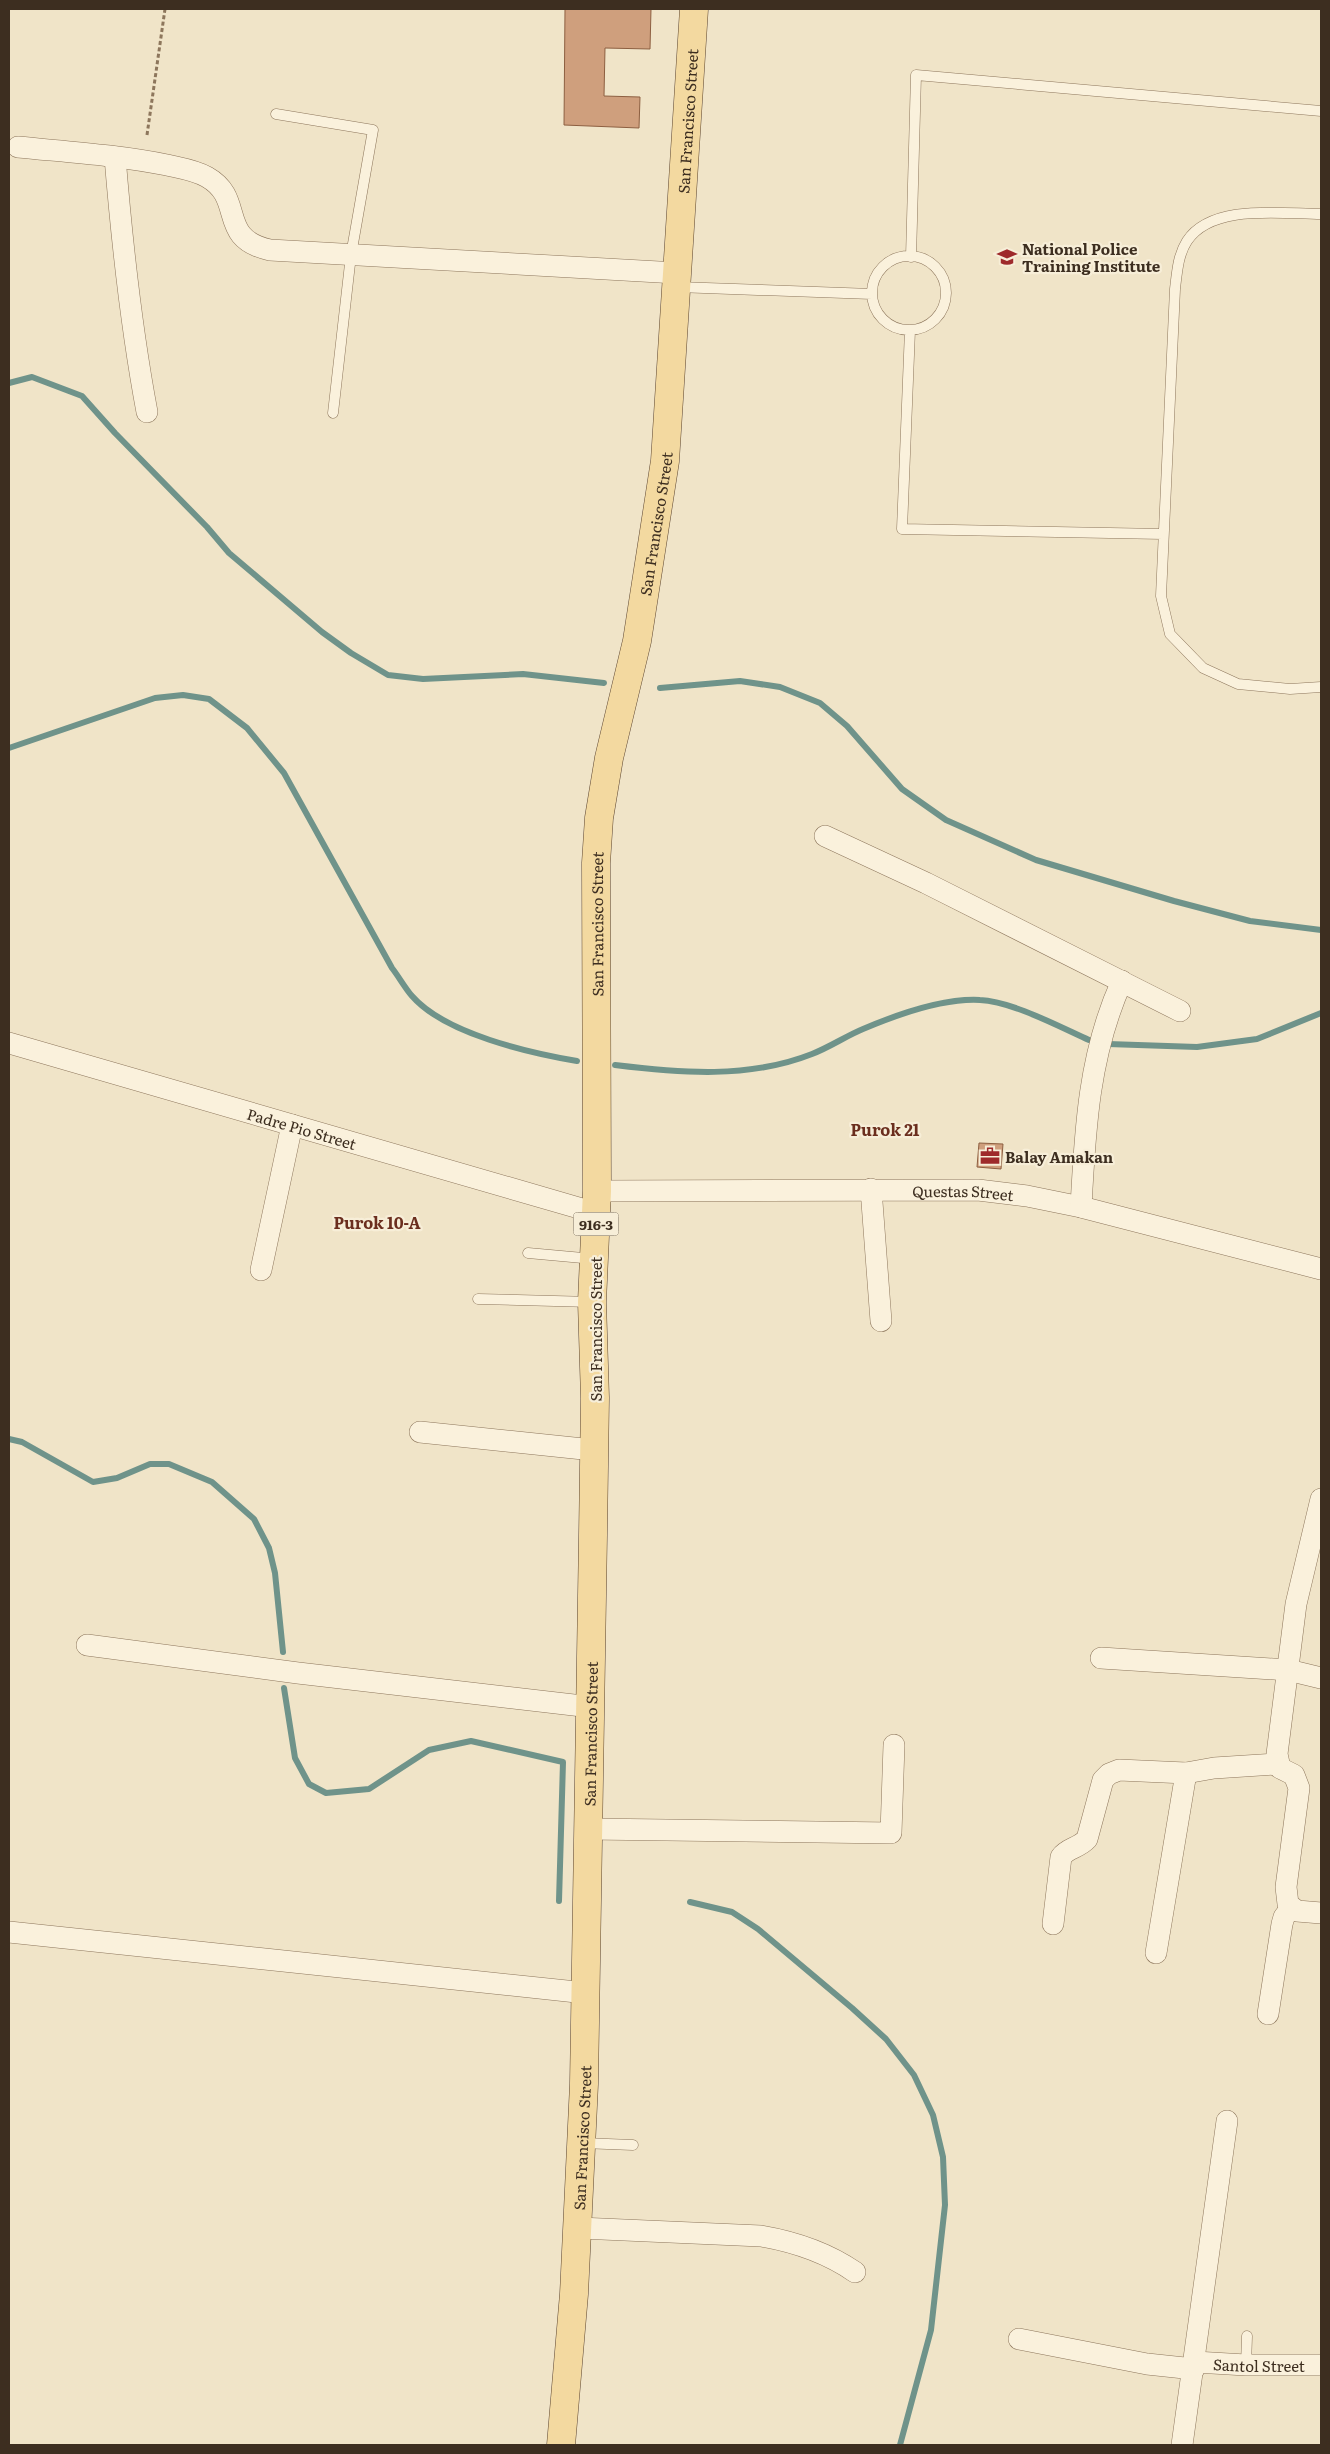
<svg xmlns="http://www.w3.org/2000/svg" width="1330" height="2454" font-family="Literata,serif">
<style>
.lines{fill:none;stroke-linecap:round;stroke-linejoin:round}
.stream{stroke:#6f938a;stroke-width:6}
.building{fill:#cf9f7d;stroke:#8d5f41}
.lane-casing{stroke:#8d765c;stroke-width:11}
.street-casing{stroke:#8d765c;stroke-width:22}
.primary-casing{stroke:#5b4430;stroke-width:29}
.path{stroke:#8d765c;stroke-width:3;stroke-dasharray:4 2.5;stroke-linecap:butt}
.lane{stroke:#faf1dc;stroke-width:10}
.street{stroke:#faf1dc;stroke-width:21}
.primary{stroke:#f3d9a0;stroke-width:28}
.labels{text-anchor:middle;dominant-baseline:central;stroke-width:4.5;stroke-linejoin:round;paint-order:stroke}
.shield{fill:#f7eed8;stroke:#756857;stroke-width:1}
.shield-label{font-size:14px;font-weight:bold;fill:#3d2e20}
.street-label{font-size:15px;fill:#3d2e20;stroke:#f7eed8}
.poi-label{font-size:15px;font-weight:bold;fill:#3d2e20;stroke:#f7eed8;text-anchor:start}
.neighbourhood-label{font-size:16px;font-weight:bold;fill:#6b2e1e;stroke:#f7eed8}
</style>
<rect width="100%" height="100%" fill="#f0e4c8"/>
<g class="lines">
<!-- stream -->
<path class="stream" d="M9,383L32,377L82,396L115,433L207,527L229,553L322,632L351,653L388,675L423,679L523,674L604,683
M660,688L740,681L780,687L820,703L847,726L902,789L946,820L1036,860L1174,901L1250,921L1321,930
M9,748L155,698L183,695L209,699L247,728L284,773L392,968C399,977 405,988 412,996C445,1034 530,1053 577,1061
M1108,1044L1197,1047L1257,1039L1321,1013
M615,1065C680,1073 749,1079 812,1054C830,1047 846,1036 863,1029C896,1015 944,998 980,1000C1011,1001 1060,1027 1089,1040
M9,1439L22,1442L93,1482L117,1478L150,1464H169L212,1482L254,1519L269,1548L275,1573L283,1652
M284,1688L295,1758L309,1784L326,1793L369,1789L429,1750L471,1741L563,1762L559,1901
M690,1902L732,1912L758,1929L852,2008L886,2039L914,2075L933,2115L943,2157L945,2205L931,2330L900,2445"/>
</g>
<!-- building -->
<path class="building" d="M565,9H651L650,49L605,48L604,96L640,97L639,128L564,125Z
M979,1143L1003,1144L1001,1169L977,1167Z"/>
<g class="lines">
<defs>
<path id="lane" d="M276,114L373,130L351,255L333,413
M1321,214C1282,214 1212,203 1187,241C1178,255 1177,272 1175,289L1161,596L1170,634L1203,668L1238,684L1290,689L1321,687
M872 293a37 37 0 1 1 74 0a37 37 0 1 1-74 0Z
M911,257L916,75L1321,111
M677,287L872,294
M910,330L902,529L1163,534
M528,1253L594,1259
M478,1299L592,1302
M582,2143L633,2145
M1246,2365L1247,2336"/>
<g id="street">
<path d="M18,147C68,152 118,155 167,165C180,168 195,170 207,177C246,199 216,238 270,250L677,273"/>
<path d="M115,157C122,243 131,327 147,412"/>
<path d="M825,836L926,883L1180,1011"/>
<path id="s1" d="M9,1043L596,1213"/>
<path d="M871,1189L881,1321"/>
<path id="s2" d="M597,1191L978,1190L1027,1196L1081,1207L1321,1269"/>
<path d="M1081,1207C1085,1129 1089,1053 1122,981"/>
<path d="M261,1270L292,1125"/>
<path d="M420,1432L593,1450"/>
<path d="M1321,1499L1296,1604L1277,1754L1280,1768L1294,1775L1299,1788L1286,1887L1288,1904L1297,1911L1321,1913"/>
<path d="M87,1645L298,1673L591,1707"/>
<path d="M1101,1658L1288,1670L1321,1678"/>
<path d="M589,1829L891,1833L894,1745"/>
<path d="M1053,1924L1061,1857C1067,1848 1079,1848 1087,1839L1103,1780L1109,1774L1119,1770L1186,1773L1214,1768L1277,1764"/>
<path d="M9,1932L586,1993"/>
<path d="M1156,1953L1186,1773"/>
<path d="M1268,2014L1282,1924L1284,1917L1291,1908"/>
<path d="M579,2228L761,2236C796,2242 826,2252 855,2272"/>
<path d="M1019,2339L1147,2364L1194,2369"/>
<path id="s3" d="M1195,2362L1246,2365H1321"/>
<path d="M1182,2445L1227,2121"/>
</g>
<g id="primary">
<path id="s4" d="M561,2445L574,2294L584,2084L593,1535L595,1398L592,1302L597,1191L596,863L599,818L609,758L637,641L665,461L694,9"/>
</g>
</defs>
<!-- lane casing -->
<use href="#lane" class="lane-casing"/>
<!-- street casing -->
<use href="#street" class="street-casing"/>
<!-- primary casing -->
<use href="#primary" class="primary-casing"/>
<!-- path -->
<path class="path" d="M147,135L165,9"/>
<!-- lane -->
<use href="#lane" class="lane"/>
<!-- street -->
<use href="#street" class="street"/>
<!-- primary -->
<use href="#primary" class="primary"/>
</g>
<!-- icons -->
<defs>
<symbol id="university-bare" viewBox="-9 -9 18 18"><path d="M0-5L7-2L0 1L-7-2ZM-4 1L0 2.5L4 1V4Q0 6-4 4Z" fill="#9e2a2b" stroke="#f7eed8" stroke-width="2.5" paint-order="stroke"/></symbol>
<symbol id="office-bare" viewBox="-9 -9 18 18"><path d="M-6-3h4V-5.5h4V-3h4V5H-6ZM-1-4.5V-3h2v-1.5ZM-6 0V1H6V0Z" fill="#9e2a2b" stroke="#f7eed8" stroke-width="2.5" paint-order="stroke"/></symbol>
</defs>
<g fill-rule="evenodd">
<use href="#university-bare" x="993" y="243" width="28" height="28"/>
<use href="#office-bare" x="976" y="1142" width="28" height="28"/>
</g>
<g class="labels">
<!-- shield labels -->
<rect class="shield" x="573.5" y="1212.5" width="45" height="23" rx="4"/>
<g class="shield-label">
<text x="596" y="1224">916-3</text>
</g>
<!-- street labels -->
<g class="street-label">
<text stroke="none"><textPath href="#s4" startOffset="2332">San Francisco Street</textPath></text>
<text stroke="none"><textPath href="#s4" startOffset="1928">San Francisco Street</textPath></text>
<text stroke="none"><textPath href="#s4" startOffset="1522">San Francisco Street</textPath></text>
<text stroke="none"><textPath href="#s1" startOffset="305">Padre Pio Street</textPath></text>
<text stroke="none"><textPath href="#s2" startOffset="366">Questas Street</textPath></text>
<text transform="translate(595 1329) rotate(-90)">San Francisco Street</text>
<text stroke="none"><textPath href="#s4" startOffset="712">San Francisco Street</textPath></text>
<text stroke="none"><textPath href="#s4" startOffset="308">San Francisco Street</textPath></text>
<text stroke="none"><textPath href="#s3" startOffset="64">Santol Street</textPath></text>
</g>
<!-- poi labels -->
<g class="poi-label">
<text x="1022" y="248">National Police<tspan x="1022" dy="17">Training Institute</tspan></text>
<text x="1005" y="1156">Balay Amakan</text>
</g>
<!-- neighbourhood labels -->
<g class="neighbourhood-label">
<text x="885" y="1129">Purok 21</text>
<text x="377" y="1222">Purok 10-A</text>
</g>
</g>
<!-- border -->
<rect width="1330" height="2454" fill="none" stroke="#3d2e20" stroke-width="20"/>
</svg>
